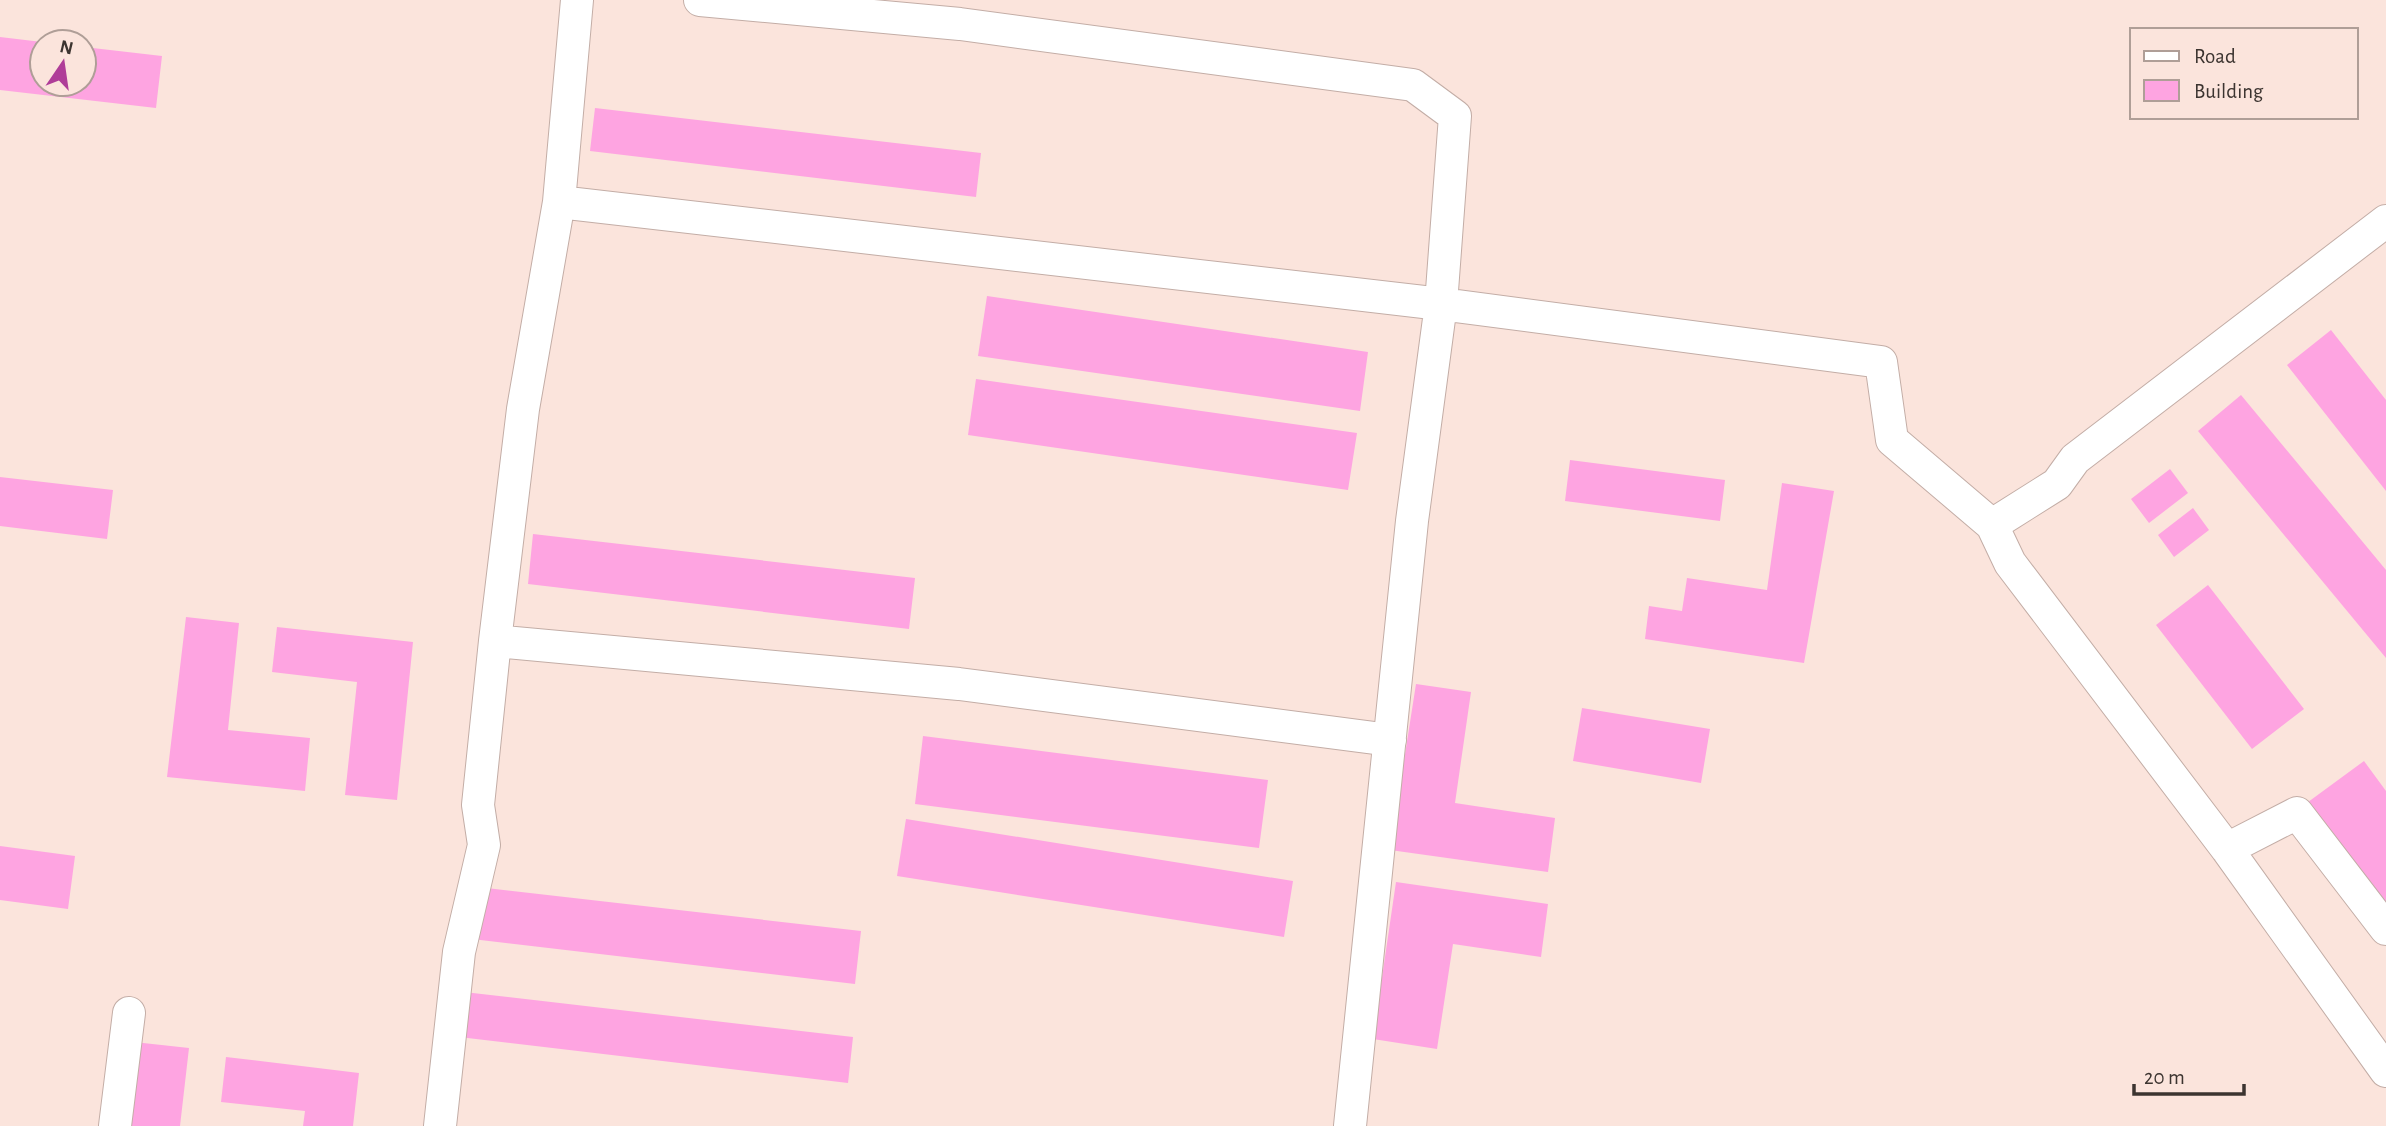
<svg xmlns="http://www.w3.org/2000/svg" width="2386" height="1126" font-family="'Alegreya Sans',sans-serif">
<style>
.building{fill:#fea4e1}
.lines{fill:none;stroke-linecap:round;stroke-linejoin:round}
.minor-casing{stroke:#c3ada6;stroke-width:34}
.minor{stroke:#fff;stroke-width:32}
</style>
<rect width="100%" height="100%" fill="#fbe4dc"/>
<!-- building -->
<path class="building" d="M0,37L42,42V84H84V47L162,56L156,108L0,90Z
M595,108L981,153L976,197L590,151Z
M987,296L1368,352L1360,411L978,356Z
M2331,330L2386,400V491L2287,365Z
M976,379L1357,433L1348,490L968,435Z
M2241,395L2386,570V658L2198,431Z
M1570,460L1725,480L1720,521L1565,501Z
M2170,469L2188,493L2149,523L2131,499Z
M0,477L113,490L107,539L0,526Z
M1782,483L1834,491L1804,663L1645,639L1649,606L1682,611L1687,578L1767,590Z
M2193,508L2209,530L2174,557L2158,535Z
M533,534L915,578L909,629L528,584Z
M2208,585L2304,709L2252,749L2156,625Z
M186,617L239,623L228,730L310,738L305,791L167,777Z
M277,627L413,642L397,800L345,795L357,682L272,672Z
M1416,684L1471,692L1455,803L1555,818L1548,872L1390,850Z
M1582,708L1710,729L1701,783L1573,761Z
M923,736L1268,780L1259,848L915,804Z
M2364,761L2386,791V914L2304,805Z
M906,819L1293,881L1284,937L897,876Z
M0,846L75,856L68,909L0,900Z
M1396,882L1548,904L1541,957L1453,944L1437,1049L1373,1039Z
M478,887L861,931L855,984L472,939Z
M464,992L853,1037L848,1083L459,1037Z
M134,1042L189,1048L180,1126H124Z
M226,1057L359,1073L353,1126H303L305,1111L221,1102Z"/>
<g class="lines">
<defs>
<path id="minor" d="M700,0L960,24L1413,85L1455,116L1441,304L1412,521L1350,1126
M559,202L1441,304L1881,362L1892,440L1992,525L2010,563L2227,849L2386,1071
M1992,525L2057,484L2075,459L2386,221
M495,641L959,684L1390,740
M2227,849L2297,813L2386,929
M115,1126L129,1013
M440,1126L459,952L484,845L478,805L495,641L523,409L559,202L577,0"/>
</defs>
<!-- minor casing -->
<use href="#minor" class="minor-casing"/>
<!-- minor -->
<use href="#minor" class="minor"/>
</g>
<!-- legend -->
<rect x="2130" y="28" width="228" height="91" fill="#fbe4dc" stroke="#af9e97" stroke-width="2"/>
<rect x="2144" y="51" width="35" height="10" fill="#ffffff" stroke="#af9e97" stroke-width="2"/>
<text x="2194" y="63" font-size="21" fill="#3c3430">Road</text>
<rect x="2144" y="80" width="35" height="21" fill="#fea4e1" stroke="#af9e97" stroke-width="2"/>
<text x="2194" y="98" font-size="21" fill="#3c3430">Building</text>
<!-- north arrow -->
<g transform="translate(63 63) rotate(13)"><circle r="33" fill="#fbe4dc" stroke="#af9e97" stroke-width="2"/>
<path d="M0-5L12 26L0 18L-12 26Z" fill="#af3d98"/>
<text y="-10" font-size="19" font-weight="bold" text-anchor="middle" fill="#3c3430">N</text>
</g>
<!-- scale -->
<path d="M2134 1084v10h110v-10" fill="none" stroke="#3c3430" stroke-width="3.5"/>
<text x="2144" y="1084" font-size="21" fill="#3c3430" stroke="#fbe4dc" stroke-width="5" paint-order="stroke">20 m</text>
</svg>
